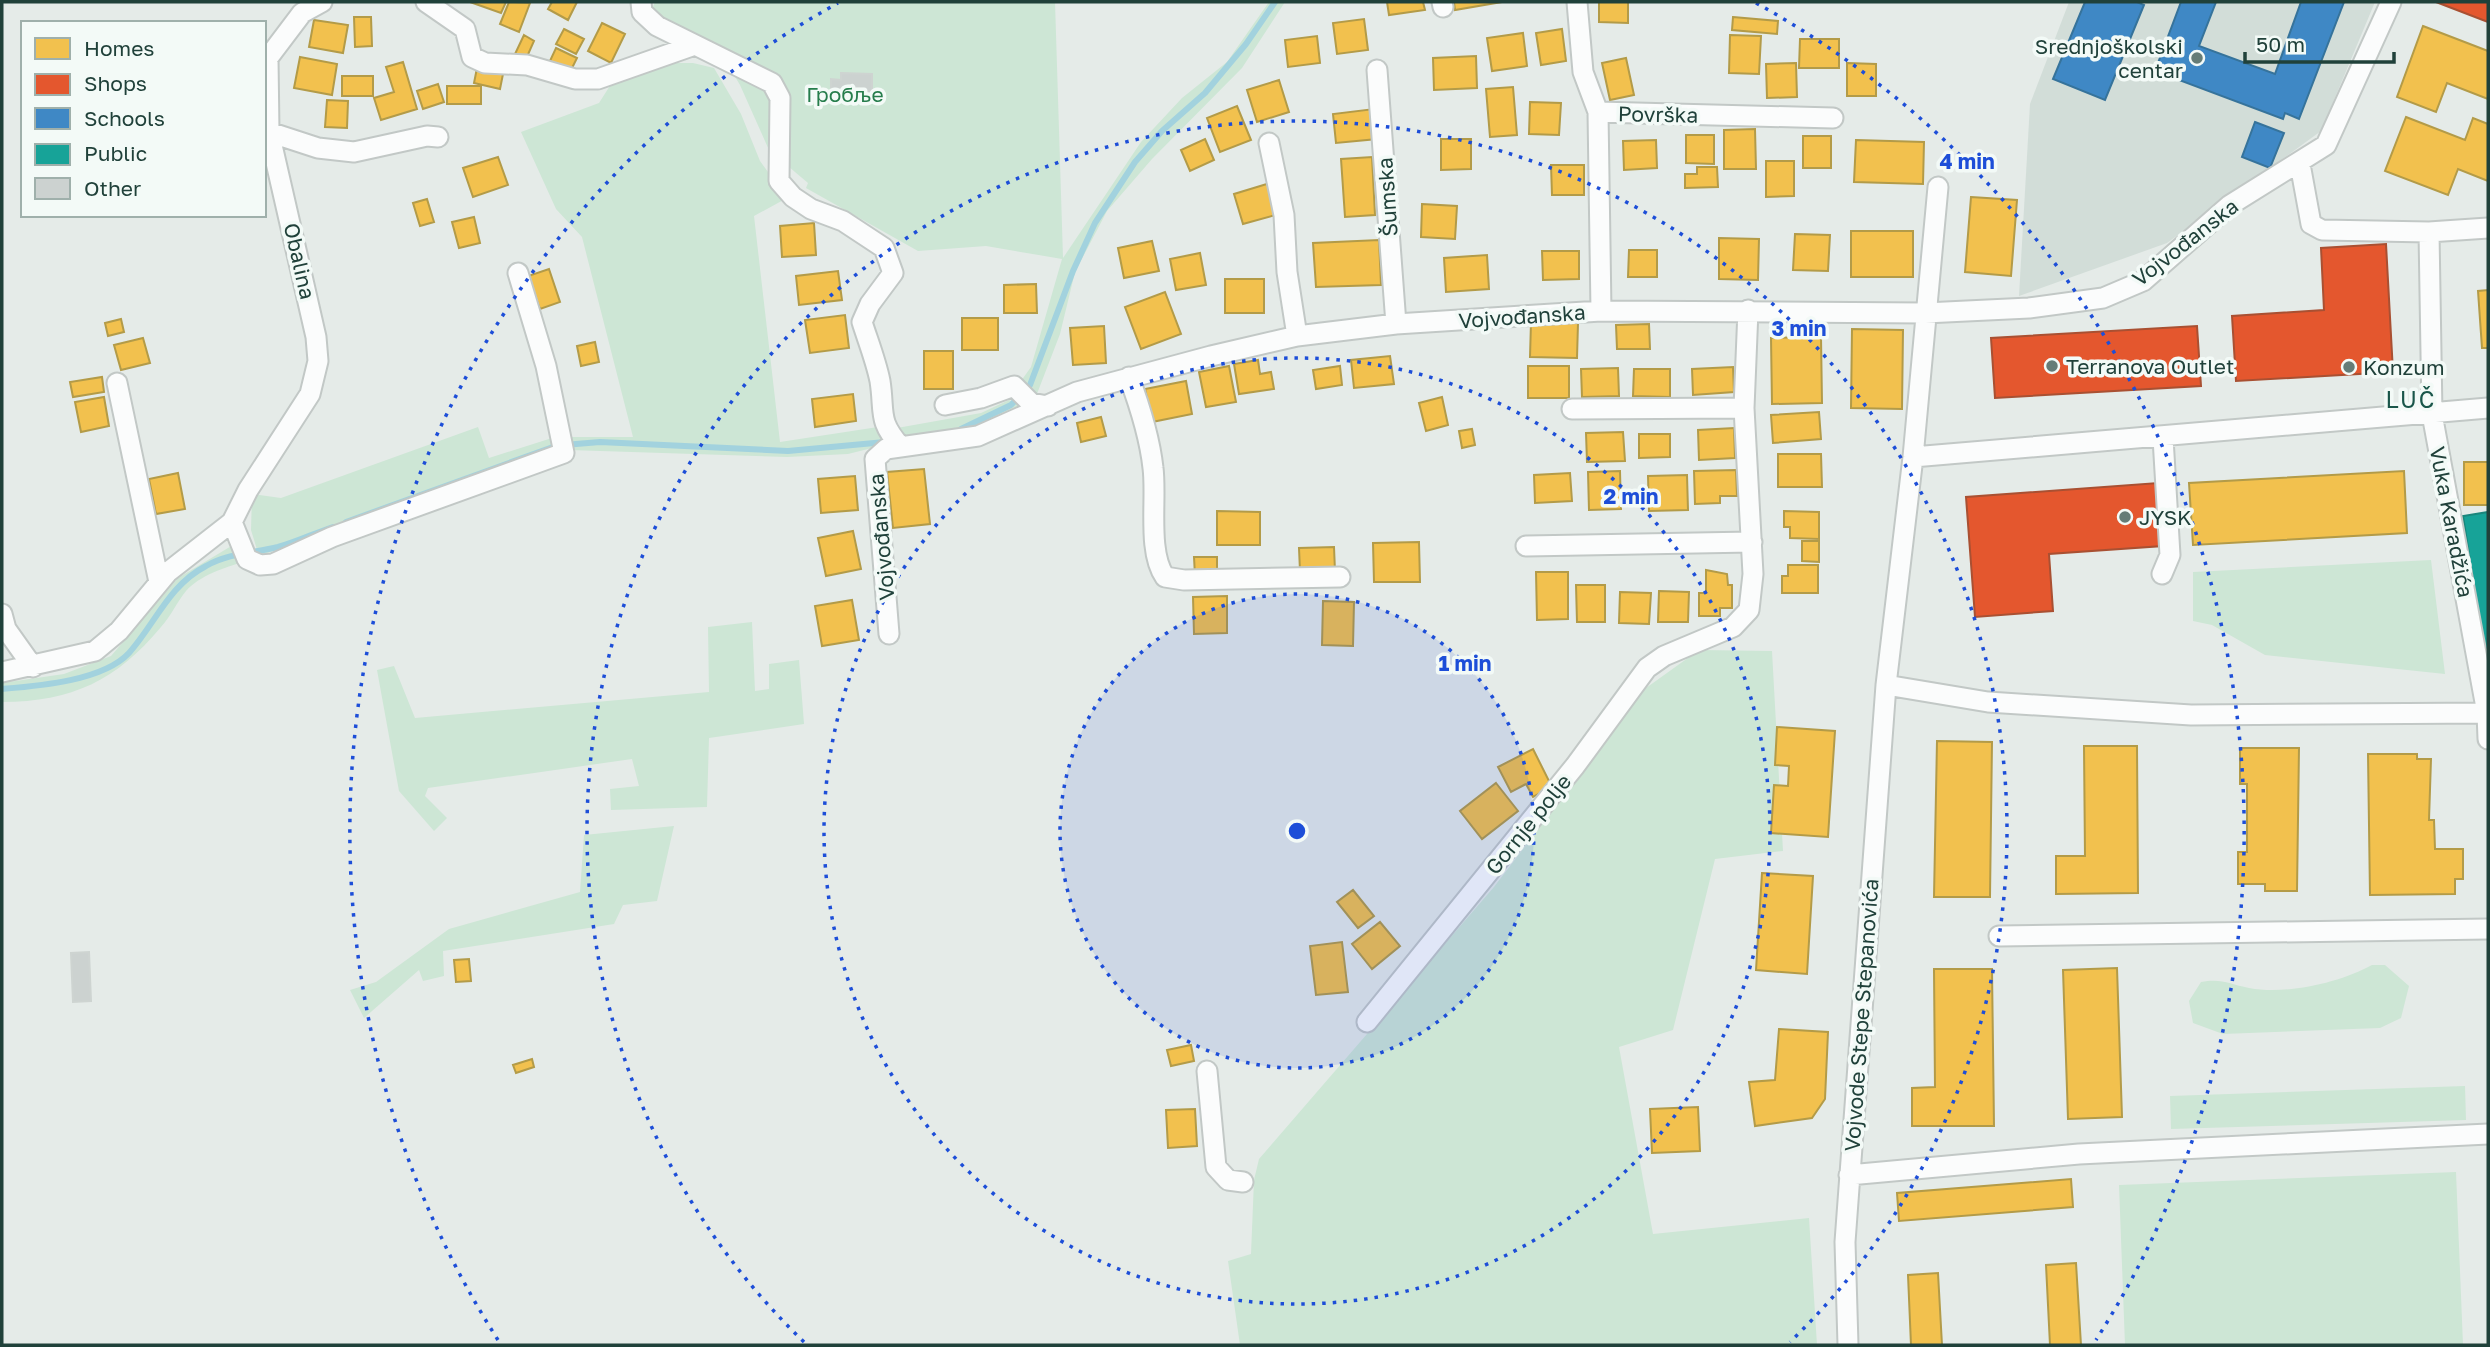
<svg xmlns="http://www.w3.org/2000/svg" width="2490" height="1347" font-family="'Golos Text',sans-serif">
<style>
.built{fill:#d2ddd8}
.green{fill:#cde6d5}
.homes{fill:#f2c14e;stroke:#b39b48;stroke-width:2}
.shops{fill:#e4572e;stroke:#a95032;stroke-width:2}
.schools{fill:#3f88c5;stroke:#36739b;stroke-width:2}
.public{fill:#17a398;stroke:#1a867c;stroke-width:2}
.lines{fill:none;stroke-linecap:round;stroke-linejoin:round}
.stream{stroke:#a2d2de;stroke-width:6}
.building{fill:#ccd2d0;stroke:#ced4d1;stroke-width:2}
.minor-casing{stroke:#c2c8c6;stroke-width:23}
.minor{stroke:#fbfcfc;stroke-width:19}
.ring{fill:none;stroke:#1d4ed8;stroke-width:3.5;stroke-dasharray:3.5 7}
.poi-dot{fill:#657c77;stroke:#f3faf7;stroke-width:2.5}
.labels{text-anchor:middle;dominant-baseline:central;stroke-width:7;stroke-linejoin:round;paint-order:stroke}
.poi-label{font-size:21px;fill:#20413a;stroke:#f3faf7;text-anchor:start}
.park-label{font-size:21px;fill:#267d4c;stroke:#f3faf7}
.street-label{font-size:21px;fill:#20413a;stroke:#f3faf7}
.neighbourhood-label{font-size:23px;letter-spacing:2px;fill:#1a564a;stroke:#f3faf7}
.centre{fill:#1d4ed8;stroke:#f3faf7;stroke-width:3.5}
.ring-label{font-size:21px;text-anchor:middle;font-weight:bold;fill:#1d4ed8;stroke:#f3faf7;stroke-width:7;stroke-linejoin:round;paint-order:stroke}
</style>
<rect width="100%" height="100%" fill="#e5ebe8"/>
<!-- built -->
<path class="built" d="M2069,2H2375L2321,131L2167,243L2019,296L2030,104Z"/>
<!-- green -->
<path class="green" d="M655,2H1055L1063,258L1141,142L1182,98L1227,62L1269,2H1285L1242,68L1152,159L1107,211L1075,272L1060,334L1035,399L1021,381L1031,367L1062,259L986,246L918,251L806,188L808,183L769,150L740,85L716,45L700,42L651,11Z
M666,63H693L714,68L741,114L760,161L787,198L754,216L780,442L878,427L888,444L848,454L787,457L569,450L568,437H633L582,237L556,209L521,132L599,103L613,81Z
M1009,400L1026,408L995,424L910,443L897,428L981,413Z
M478,427L489,458L552,438L553,452L259,556L251,530L252,494L281,498Z
M238,542L244,562C225,567 199,576 186,591C177,602 171,616 161,627C117,680 72,702 2,702V683L64,674L111,656L178,578Z
M2431,560L2445,674L2265,655L2212,625L2193,621V572Z
M752,622L755,691L769,689V664L799,660L804,724L709,738L707,807L611,810L610,789L639,786L632,759L428,788L425,796L447,818L434,831L399,791L377,670L394,666L415,718L709,692L708,627Z
M1699,650L1772,651L1783,851L1715,859L1673,1030L1619,1047L1653,1234L1809,1218L1817,1345H1240L1228,1261L1251,1254L1254,1180L1259,1159L1494,887L1646,688Z
M674,826L657,901L623,905L614,924L443,951L444,976L423,981L419,970L364,1018L350,990L376,982L449,929L580,892L584,835Z
M2372,965H2385L2409,986L2401,1018L2380,1028L2223,1034L2193,1023L2189,1001L2201,982C2221,978 2230,984 2249,988C2286,995 2339,983 2372,965Z
M2465,1086L2466,1120L2171,1129L2170,1096Z
M2456,1172L2463,1345H2125L2119,1185Z"/>
<!-- homes -->
<path class="homes" d="M470,2H506L501,13Z
M509,2L530,3L519,32L500,24Z
M552,2H577L568,20L548,9Z
M1387,2H1423L1425,10L1389,15Z
M1454,2H1502L1455,10Z
M1599,2H1628V23L1599,22Z
M354,17H371L372,46L355,47Z
M1733,17L1778,21L1777,34L1732,30Z
M1364,19L1368,50L1337,54L1333,23Z
M314,20L348,25L343,53L309,47Z
M602,23L625,34L611,63L588,51Z
M2423,26L2488,51V99L2447,83L2436,112L2397,97Z
M564,29L584,39L576,54L556,44Z
M1562,29L1566,61L1541,65L1536,33Z
M1523,33L1527,66L1492,71L1487,38Z
M524,35L534,41L526,59L515,54Z
M1730,35L1761,36L1759,74L1729,73Z
M1317,36L1320,63L1288,67L1285,40Z
M1800,39H1839V68H1799Z
M556,48L577,58L569,74L549,63Z
M1476,56L1477,88L1434,90L1433,58Z
M300,57L337,64L332,95L294,88Z
M1626,58L1634,95L1610,100L1602,63Z
M403,62L417,109L381,120L374,98L394,92L386,67Z
M1796,63L1797,97L1767,98L1766,64Z
M1847,63L1876,64V96H1847Z
M477,68L503,74L500,89L474,83Z
M342,76H373V96H342Z
M1279,80L1289,112L1257,122L1247,90Z
M438,84L444,102L423,109L417,91Z
M447,86H481V104H447Z
M1513,87L1517,135L1490,137L1486,89Z
M327,100L348,101L347,128L325,127Z
M1530,102L1561,103L1559,135L1529,134Z
M1237,106L1251,140L1220,152L1207,118Z
M1374,109L1377,139L1336,143L1333,114Z
M2406,117L2465,140L2473,118L2488,124V181L2458,169L2448,195L2385,171Z
M1755,129L1756,169H1724V130Z
M1686,135H1714V164L1686,163Z
M1803,136H1831V168H1803Z
M1205,139L1214,160L1190,171L1181,150Z
M1441,139H1471V169L1441,170Z
M1656,140L1657,168L1624,170L1623,141Z
M1856,140L1924,142L1923,184L1854,182Z
M498,157L508,185L473,197L463,168Z
M1372,157L1375,215L1345,217L1341,159Z
M1766,161H1794V196L1766,197Z
M1551,165H1584V195H1552Z
M1697,167H1717L1718,187L1685,188V174H1697Z
M1270,183L1279,214L1243,224L1234,194Z
M1971,197L2017,200L2011,276L1965,272Z
M427,199L434,222L420,226L413,203Z
M1422,204L1457,206L1455,239L1421,237Z
M474,217L480,243L459,248L452,222Z
M814,223L816,255L782,257L780,226Z
M1851,231H1913V277H1851Z
M1795,234L1830,235L1828,271L1793,270Z
M1719,238L1759,239L1758,280L1719,279Z
M1379,240L1381,285L1316,287L1313,243Z
M1152,241L1159,271L1124,278L1118,248Z
M1629,250H1657V277H1628Z
M1542,251H1579V279L1543,280Z
M1200,253L1206,285L1176,290L1170,259Z
M1487,255L1489,289L1446,292L1444,258Z
M549,269L560,302L540,309L528,276Z
M838,271L842,300L799,305L796,276Z
M1225,279H1264V313H1225Z
M1036,284L1037,313H1004V285Z
M2488,290V348H2482L2478,291Z
M1165,292L1181,334L1141,349L1125,307Z
M845,315L849,348L810,353L805,320Z
M962,318H998V350H962Z
M121,319L124,332L108,336L105,323Z
M1531,322L1578,323L1577,358L1530,357Z
M1649,324L1650,349H1617L1616,325Z
M1104,326L1106,363L1073,365L1070,328Z
M1852,329L1903,330L1902,409L1851,408Z
M1821,337L1822,403L1772,404L1771,338Z
M143,338L150,363L121,370L114,345Z
M595,342L599,362L581,366L577,346Z
M924,351H953V389H924Z
M1390,356L1394,384L1354,388L1351,360Z
M1258,360L1260,374L1271,372L1274,389L1239,394L1234,364Z
M1229,366L1236,402L1206,407L1199,372Z
M1340,366L1342,385L1316,389L1313,370Z
M1528,366H1569V398H1528Z
M1733,367L1734,392L1693,395L1692,369Z
M1618,368L1619,396L1582,397L1581,369Z
M1634,369H1670V397L1633,396Z
M102,377L104,392L73,397L70,382Z
M1186,381L1192,414L1152,422L1145,389Z
M853,394L856,421L815,427L812,399Z
M104,397L109,426L81,432L75,402Z
M1442,397L1448,425L1426,431L1419,403Z
M1819,412L1821,439L1773,443L1771,415Z
M1101,417L1106,436L1081,442L1077,423Z
M1734,428L1735,458L1699,460L1698,430Z
M1472,429L1475,445L1462,448L1459,431Z
M1623,432L1625,461L1587,462L1586,433Z
M1639,434H1670V457L1639,458Z
M1778,454H1821L1822,487H1778Z
M2464,462H2488V505H2464Z
M924,469L930,524L893,528L887,472Z
M1736,470L1737,496H1720V503L1695,504L1694,471Z
M1620,471L1621,509L1589,510L1588,472Z
M2404,471L2407,533L2193,545L2189,483Z
M178,473L185,509L156,514L149,479Z
M1570,473L1572,501L1535,503L1534,475Z
M1687,475L1688,510L1649,511L1648,476Z
M855,476L858,510L821,513L818,479Z
M1217,511L1260,512V545H1217Z
M1784,511L1819,512V539L1790,538V527H1784Z
M853,531L861,569L826,576L818,538Z
M1802,541H1819V562L1802,561Z
M1419,542L1420,582H1374L1373,543Z
M1334,547L1335,571H1300L1299,548Z
M1194,557H1217V576H1195Z
M1788,565H1818V593H1782V576H1788Z
M1706,570L1727,574L1728,585H1732V608H1720V616H1699V593H1706Z
M1536,572H1568V619L1537,620Z
M1576,585H1605V622H1577Z
M1659,591L1689,592L1688,622H1658Z
M1620,592L1651,593L1649,624L1619,623Z
M1227,596V633L1194,634L1193,597Z
M852,600L859,640L822,646L815,606Z
M1323,601L1354,602L1353,646L1322,645Z
M1777,727L1835,731L1828,837L1771,833L1774,785L1788,786L1789,766L1775,765Z
M1937,741L1992,742L1990,897H1934Z
M2084,746H2137L2138,893L2056,894V856H2085Z
M2240,748H2299L2297,891H2265V884H2238V852H2247V784H2240Z
M1533,749L1552,787L1533,797L1526,784L1511,792L1498,767Z
M2368,754H2417V759H2431L2429,820H2434L2435,849H2463V879H2455V894L2370,895Z
M1496,783L1518,811L1482,839L1460,811Z
M1762,873L1813,876L1807,974L1756,970Z
M1353,890L1374,916L1358,928L1337,902Z
M1380,922L1400,946L1372,969L1352,944Z
M1342,942L1348,992L1316,995L1310,946Z
M469,959L471,981L456,982L454,960Z
M2117,968L2122,1117L2068,1119L2063,970Z
M1934,969H1992L1994,1126H1912V1088L1935,1087Z
M1779,1029L1828,1032L1825,1099L1812,1118L1755,1126L1749,1082L1775,1080Z
M1191,1045L1194,1061L1171,1066L1167,1050Z
M532,1059L534,1067L516,1073L513,1065Z
M1698,1107L1700,1151L1652,1153L1650,1109Z
M1195,1109L1197,1146L1168,1148L1166,1110Z
M2071,1179L2073,1207L1899,1221L1897,1193Z
M2076,1263L2081,1345H2050L2046,1265Z
M1938,1273L1942,1345H1911L1908,1275Z"/>
<!-- shops -->
<path class="shops" d="M2436,2H2488V22Z
M2386,244L2393,372L2236,381L2232,316L2324,310L2321,248Z
M2197,326L2201,386L1995,398L1991,338Z
M2158,483L2163,546L2049,554L2053,611L1975,617L1966,497Z"/>
<!-- schools -->
<path class="schools" d="M2085,2H2137L2144,5L2105,100L2053,79Z
M2181,2H2216L2199,46L2275,74L2301,2H2344L2299,119L2285,113L2283,119L2155,71Z
M2255,122L2284,133L2270,168L2242,157Z"/>
<!-- public -->
<path class="public" d="M2488,512V650L2483,645L2463,516Z"/>
<g class="lines">
<!-- stream -->
<path class="stream" d="M961,429L1011,405L1030,385L1073,271L1095,223L1135,162L1162,131L1205,93L1246,44L1275,2
M564,445L600,442L788,451L885,442
M346,522L553,447
M2,689C38,686 103,681 129,653C155,624 169,585 206,566C229,553 254,553 278,547C296,542 315,533 333,527"/>
</g>
<!-- building -->
<path class="building" d="M841,73L872,74V101H841V94L831,93V79L841,80Z
M89,952L91,1001L73,1002L71,953Z"/>
<g class="lines">
<defs>
<path id="minor" d="M426,2L465,29L472,57L485,63L527,65L575,79H598L692,46
M641,2L642,12L657,26L772,83L780,98L779,181L793,197L811,209L843,221L884,248L893,273L870,304L862,322C868,341 876,361 880,381C885,413 877,420 901,447
M1442,2L1443,7
M1577,2L1583,72L1598,112L1601,311
M1377,70L1396,324
M1598,112L1833,118
M269,132L318,148L354,152L427,136L438,137
M1269,143L1284,215L1287,272L1297,336
M2300,164L2311,224L2322,230L2429,232L2488,228
M2429,232L2432,414L2487,713L2488,739
M1129,377C1139,404 1150,440 1153,468C1157,498 1147,552 1165,577L1184,580L1340,577
M117,383L159,582
M945,405L981,398L1014,386L1031,403L1048,406
M1572,409L1744,408
M1913,457L2488,408
M232,522L247,559L260,565L273,564L332,537L564,453L546,366L518,273
M1526,546L1752,542
M2162,574L2170,555L2163,438
M2,614L6,629L33,667
M889,634L875,459L886,449L978,436L1077,392L1211,356L1297,336L1396,324L1601,311L1925,313L2029,308L2103,298L2143,281L2230,205L2326,145L2391,2
M2,672L95,651L119,631L168,572L232,522L248,490L310,394L318,361L316,337L269,132L268,58L302,13L322,2
M1886,685L1988,702L2191,715L2488,713
M1999,936L2488,929
M1367,1022L1575,766L1647,668L1664,656L1733,627L1749,610L1753,574L1744,408L1748,310
M1207,1071L1216,1167L1228,1180L1243,1182
M1849,1175L2079,1154L2488,1134
M1848,1345L1845,1242L1886,685L1913,457L1938,187"/>
</defs>
<!-- minor casing -->
<use href="#minor" class="minor-casing"/>
<!-- minor -->
<use href="#minor" class="minor"/>
</g>
<!-- distance rings -->
<circle cx="1297" cy="831" r="237" fill="#1d4ed8" fill-opacity=".12"/>
<g class="ring">
<circle cx="1297" cy="831" r="237"/>
<circle cx="1297" cy="831" r="473"/>
<path d="M804 1342A710 710 0 1 1 1790 1342"/>
<path d="M498 1340A947 947 0 0 1 838 3M1756 3A947 947 0 0 1 2096 1340"/>
</g>
<!-- markers -->
<g class="poi-dot">
<circle cx="2197" cy="58" r="7"/>
<circle cx="2052" cy="366" r="7"/>
<circle cx="2349" cy="367" r="7"/>
<circle cx="2125" cy="517" r="7"/>
</g>
<g class="labels">
<!-- poi labels -->
<g class="poi-label">
<text x="2183" y="46" text-anchor="end">Srednjoškolski<tspan x="2183" dy="24">centar</tspan></text>
<text x="2066" y="366">Terranova Outlet</text>
<text x="2363" y="367">Konzum</text>
<text x="2139" y="517">JYSK</text>
</g>
<!-- park labels -->
<g class="park-label">
<text x="845" y="94">Гробље</text>
</g>
<!-- street labels -->
<g class="street-label">
<text transform="translate(1658 114) rotate(1)">Površka</text>
<text transform="translate(1387 197) rotate(-94)">Šumska</text>
<text transform="translate(2185 242) rotate(-38)">Vojvođanska</text>
<text transform="translate(300 261) rotate(77)">Obalina</text>
<text transform="translate(1522 316) rotate(-4)">Vojvođanska</text>
<text transform="translate(2452 522) rotate(79)">Vuka Karadžića</text>
<text transform="translate(881 537) rotate(-95)">Vojvođanska</text>
<text transform="translate(1528 824) rotate(-51)">Gornje polje</text>
<text transform="translate(1861 1015) rotate(-86)">Vojvode Stepe Stepanovića</text>
</g>
<!-- neighbourhood labels -->
<g class="neighbourhood-label">
<text x="2411" y="399">LUČ</text>
</g>
</g>
<circle cx="1297" cy="831" r="10" class="centre"/>
<g class="ring-label">
<text x="1967" y="169">4 min</text>
<text x="1799" y="336">3 min</text>
<text x="1631" y="504">2 min</text>
<text x="1465" y="671">1 min</text>
</g>
<!-- border -->
<rect width="2490" height="1347" fill="none" stroke="#20413a" stroke-width="7"/>
<!-- legend -->
<rect x="21" y="21" width="245" height="196" fill="#f3faf7" stroke="#9fb0ab" stroke-width="2"/>
<rect x="35" y="38" width="35" height="21" fill="#f2c14e" stroke="#9fb0ab" stroke-width="2"/>
<text x="84" y="56" font-size="21" fill="#20413a">Homes</text>
<rect x="35" y="74" width="35" height="21" fill="#e4572e" stroke="#9fb0ab" stroke-width="2"/>
<text x="84" y="91" font-size="21" fill="#20413a">Shops</text>
<rect x="35" y="108" width="35" height="21" fill="#3f88c5" stroke="#9fb0ab" stroke-width="2"/>
<text x="84" y="126" font-size="21" fill="#20413a">Schools</text>
<rect x="35" y="144" width="35" height="21" fill="#17a398" stroke="#9fb0ab" stroke-width="2"/>
<text x="84" y="161" font-size="21" fill="#20413a">Public</text>
<rect x="35" y="178" width="35" height="21" fill="#ccd2d0" stroke="#9fb0ab" stroke-width="2"/>
<text x="84" y="196" font-size="21" fill="#20413a">Other</text>
<!-- scale -->
<path d="M2245 52v10h149v-10" fill="none" stroke="#20413a" stroke-width="3.5"/>
<text x="2256" y="52" font-size="21" fill="#20413a" stroke="#f3faf7" stroke-width="5" paint-order="stroke">50 m</text>
</svg>
